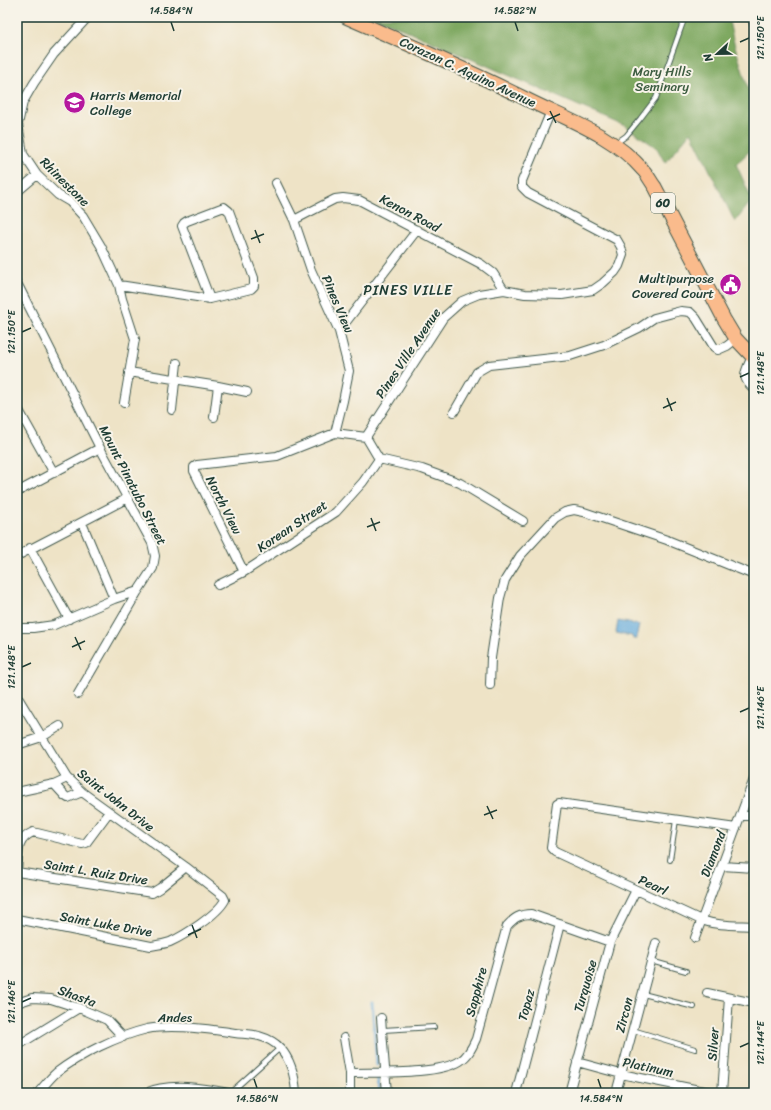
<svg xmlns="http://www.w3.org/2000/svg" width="771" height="1110" font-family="Sriracha,sans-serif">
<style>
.forest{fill:#7ea860;stroke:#4e724a}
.water{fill:#66acdc;stroke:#427488}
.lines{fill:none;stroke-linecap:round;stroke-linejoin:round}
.stream{stroke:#66acdc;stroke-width:3}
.service-casing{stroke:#3e564a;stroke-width:6}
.minor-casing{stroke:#3e564a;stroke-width:10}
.primary-casing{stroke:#3e564a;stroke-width:15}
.service{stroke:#fff;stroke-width:4}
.minor{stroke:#fff;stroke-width:8}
.primary{stroke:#fabb8c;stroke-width:13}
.ticks{fill:none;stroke:#1f3d34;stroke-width:1.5}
.labels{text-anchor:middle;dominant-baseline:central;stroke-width:4;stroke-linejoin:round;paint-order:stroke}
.shield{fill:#f7f3e8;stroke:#60746a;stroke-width:1}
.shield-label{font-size:12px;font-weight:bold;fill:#1f3d34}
.park-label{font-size:13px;fill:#3e5e42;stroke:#f7f3e8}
.street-label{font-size:13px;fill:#1f3d34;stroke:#f7f3e8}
.poi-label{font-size:13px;fill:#1f3d34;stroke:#f7f3e8;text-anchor:start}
.neighbourhood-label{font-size:14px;letter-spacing:1px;fill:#1f3d34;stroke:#f7f3e8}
.neatline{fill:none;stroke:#1f3d34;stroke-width:1.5}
.ticks-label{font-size:10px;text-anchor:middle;fill:#1f3d34}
</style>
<rect width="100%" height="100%" fill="#f7f3e8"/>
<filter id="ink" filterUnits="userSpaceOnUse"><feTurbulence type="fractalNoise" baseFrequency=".025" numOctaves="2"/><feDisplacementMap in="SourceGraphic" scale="8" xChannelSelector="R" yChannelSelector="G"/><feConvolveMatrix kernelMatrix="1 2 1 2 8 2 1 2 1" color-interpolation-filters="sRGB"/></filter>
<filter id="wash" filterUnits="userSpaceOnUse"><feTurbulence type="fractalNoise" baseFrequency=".012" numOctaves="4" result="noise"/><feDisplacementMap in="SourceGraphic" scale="16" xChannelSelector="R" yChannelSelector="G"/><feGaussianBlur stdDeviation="0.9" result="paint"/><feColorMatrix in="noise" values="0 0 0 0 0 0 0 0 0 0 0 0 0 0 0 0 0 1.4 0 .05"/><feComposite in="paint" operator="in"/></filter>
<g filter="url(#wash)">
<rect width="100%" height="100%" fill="#eee3c6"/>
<!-- forest -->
<path class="forest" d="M375,17H728L734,43L754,108V147L736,164L752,200L735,222L691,132L665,163L657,148L625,126Z"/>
<!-- water -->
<path class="water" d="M618,621L639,625L636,639H633L632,636L616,633Z"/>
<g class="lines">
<!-- stream -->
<path class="stream" d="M372,1002L377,1065
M378,1078L379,1093"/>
</g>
</g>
<g filter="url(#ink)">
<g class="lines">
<defs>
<path id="service" d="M616,143L626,136L640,119L656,98L685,17
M670,860L676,820
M651,961L686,971
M643,994L694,1007
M383,1030L434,1027
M633,1030L695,1049
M230,1093L280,1048"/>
<path id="minor" d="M88,17L54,54L34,83L23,102L18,124L23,154L37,175L58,195L70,202L83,216L101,246L119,285L122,299L135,339L124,403
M752,17L754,24
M17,192L37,175
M294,220L335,199L343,198L359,200L481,264L493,273L504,290
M17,283L100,448L152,543L155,556L153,568L138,591L78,694
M119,285L210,299L251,289L254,286V278L229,211L224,207L187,221L184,223L182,226L210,299
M339,331L417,230
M752,357C745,372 740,377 754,389
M129,372L218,386L247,392
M17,407L54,473
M172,410L177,363
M454,412L477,372L489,365L570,356L604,345L639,328L654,318L673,313L681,311L690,312L696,318L714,347L718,350L727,346L736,339
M214,417L218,386
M335,433L366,437
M366,437L443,318L462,301L479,294L504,290L525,294L562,295L593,290L603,283L615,272L619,266L623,255L621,247L617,240L528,193L522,187V181L551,111
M366,437L379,459
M379,459L422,469L460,483L523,521
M17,492L100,448
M82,523L114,599
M30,548L69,619
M17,556L128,498
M244,572L194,471V467L197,465L277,456L335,433L343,401L349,371L339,331L311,270L294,220L276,183
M218,585L244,572L336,512L363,482L379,459
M17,628H33L54,625L114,599L138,591
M490,685L491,658L500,598L505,580L520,556L555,518L565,512L574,510L584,512L667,540L754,575
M17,696L67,778L82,792L186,867L223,896L225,900C217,915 185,935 170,942C164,944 157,945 151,946L17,919
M17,745L42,737L60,726
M54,784L65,796L68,798L82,792
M17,792L54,784L67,778
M741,816H754
M736,828L559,803L557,804L551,848L555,852L701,920C718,926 736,925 754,926
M722,866L754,868
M17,872L152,893L160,888L186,867
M17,872C19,854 15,840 33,832L82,844L86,843L109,812
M695,938L754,779
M707,993L754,1003
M17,1003L32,998L51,999L79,1008L107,1020L123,1037
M381,1018L387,1093
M344,1038L350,1073V1093
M17,1046L79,1008
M577,1062L621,1074L714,1093
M350,1073C378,1072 437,1075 460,1061C468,1056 472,1048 476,1039L507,926C514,918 520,914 531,914L610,942
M38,1093C44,1086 50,1078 56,1073C80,1054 118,1036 147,1029C172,1024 209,1029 235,1033C242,1034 251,1034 259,1036C266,1038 275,1042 280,1048C291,1060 295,1077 296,1093
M145,1093C170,1082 203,1088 229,1093
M516,1093L560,924
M569,1093L610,942L636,890
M616,1093L656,943
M722,1093L729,998"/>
<path id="primary" d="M346,17C406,43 466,69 524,98C565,119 612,134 643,170C648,175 651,182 655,187L724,319L736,339L754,358"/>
</defs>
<!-- service casing -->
<use href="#service" class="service-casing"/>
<!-- minor casing -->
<use href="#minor" class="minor-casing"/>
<!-- primary casing -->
<use href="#primary" class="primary-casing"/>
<!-- service -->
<use href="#service" class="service"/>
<!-- minor -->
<use href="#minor" class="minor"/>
<!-- primary -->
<use href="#primary" class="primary"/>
</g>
</g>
<!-- ticks -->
<path class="ticks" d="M171,22L174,31M515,22L518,31M740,42L749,38M550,111L556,123M547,120L560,114M255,230L260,243M251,239L264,234M22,332L31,328M740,377L749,373M667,398L672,411M663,408L676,402M371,518L376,531M367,527L380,522M75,637L81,650M72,647L85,641M22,667L31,663M740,712L749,708M487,806L493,819M484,815L497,810M192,925L197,938M188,935L201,929M22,1002L31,998M740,1047L749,1043M254,1079L257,1088M598,1079L601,1088"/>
<!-- icons -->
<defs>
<symbol id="university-disc" viewBox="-11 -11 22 22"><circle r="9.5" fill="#b5179e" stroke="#f7f3e8"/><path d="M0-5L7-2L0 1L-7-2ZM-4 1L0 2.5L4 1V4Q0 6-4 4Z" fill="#fff"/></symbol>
<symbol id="civic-disc" viewBox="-11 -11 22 22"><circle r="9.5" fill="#b5179e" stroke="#f7f3e8"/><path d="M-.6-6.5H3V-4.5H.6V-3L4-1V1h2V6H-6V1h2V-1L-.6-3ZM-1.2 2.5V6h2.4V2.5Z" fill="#fff"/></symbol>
</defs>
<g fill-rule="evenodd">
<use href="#university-disc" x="62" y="90" width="25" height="25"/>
<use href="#civic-disc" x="718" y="272" width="25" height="25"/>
</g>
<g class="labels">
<!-- shield labels -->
<rect class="shield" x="651" y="193" width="24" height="20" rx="3"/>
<g class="shield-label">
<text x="663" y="203">60</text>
</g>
<!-- park labels -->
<g class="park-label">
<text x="662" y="71">Mary Hills<tspan x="662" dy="15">Seminary</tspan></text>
</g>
<!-- street labels -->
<g class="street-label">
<text transform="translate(468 72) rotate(25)">Corazon C. Aquino Avenue</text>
<text transform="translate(65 182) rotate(45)">Rhinestone</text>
<text transform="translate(410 213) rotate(28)">Kenon Road</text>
<text transform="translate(338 304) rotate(67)">Pines View</text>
<text transform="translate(408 353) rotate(-56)">Pines Ville Avenue</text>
<text transform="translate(133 485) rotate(63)">Mount Pinatubo Street</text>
<text transform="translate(224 505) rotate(63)">North View</text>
<text transform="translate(292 526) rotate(-34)">Korean Street</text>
<text transform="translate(116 800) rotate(38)">Saint John Drive</text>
<text transform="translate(713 854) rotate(-69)">Diamond</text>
<text transform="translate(96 872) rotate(9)">Saint L. Ruiz Drive</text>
<text transform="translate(653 885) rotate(25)">Pearl</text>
<text transform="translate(106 924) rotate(10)">Saint Luke Drive</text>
<text transform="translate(585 986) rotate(-74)">Turquoise</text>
<text transform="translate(476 992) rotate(-75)">Sapphire</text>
<text transform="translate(77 996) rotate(20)">Shasta</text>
<text transform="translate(526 1005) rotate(-75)">Topaz</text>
<text transform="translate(624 1015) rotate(-75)">Zircon</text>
<text x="175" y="1017">Andes</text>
<text transform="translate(713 1044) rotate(-86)">Silver</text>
<text transform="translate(648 1067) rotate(12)">Platinum</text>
</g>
<!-- poi labels -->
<g class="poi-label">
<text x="90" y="95">Harris Memorial<tspan x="90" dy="15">College</tspan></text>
<text x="714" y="278" text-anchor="end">Multipurpose<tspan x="714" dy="15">Covered Court</tspan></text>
</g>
<!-- neighbourhood labels -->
<g class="neighbourhood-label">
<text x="408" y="290">PINES VILLE</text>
</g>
</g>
<!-- margin -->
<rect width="771" height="1110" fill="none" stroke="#f7f3e8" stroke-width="44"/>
<!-- north arrow -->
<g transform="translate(717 54) rotate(248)" stroke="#f7f3e8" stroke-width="3" paint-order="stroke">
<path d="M0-3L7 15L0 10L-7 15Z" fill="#1f3d34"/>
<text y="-6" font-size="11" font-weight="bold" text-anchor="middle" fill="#1f3d34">N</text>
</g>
<rect x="22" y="22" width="727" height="1066" class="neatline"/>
<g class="ticks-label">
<text x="171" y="14">14.584°N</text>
<text x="515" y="14">14.582°N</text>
<text transform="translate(760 38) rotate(-90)" y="4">121.150°E</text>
<text transform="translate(11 332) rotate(-90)" y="4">121.150°E</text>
<text transform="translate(760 373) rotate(-90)" y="4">121.148°E</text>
<text transform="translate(11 667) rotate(-90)" y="4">121.148°E</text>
<text transform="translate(760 708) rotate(-90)" y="4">121.146°E</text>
<text transform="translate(11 1002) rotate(-90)" y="4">121.146°E</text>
<text transform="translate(760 1043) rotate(-90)" y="4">121.144°E</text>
<text x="257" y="1102">14.586°N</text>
<text x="601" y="1102">14.584°N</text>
</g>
</svg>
